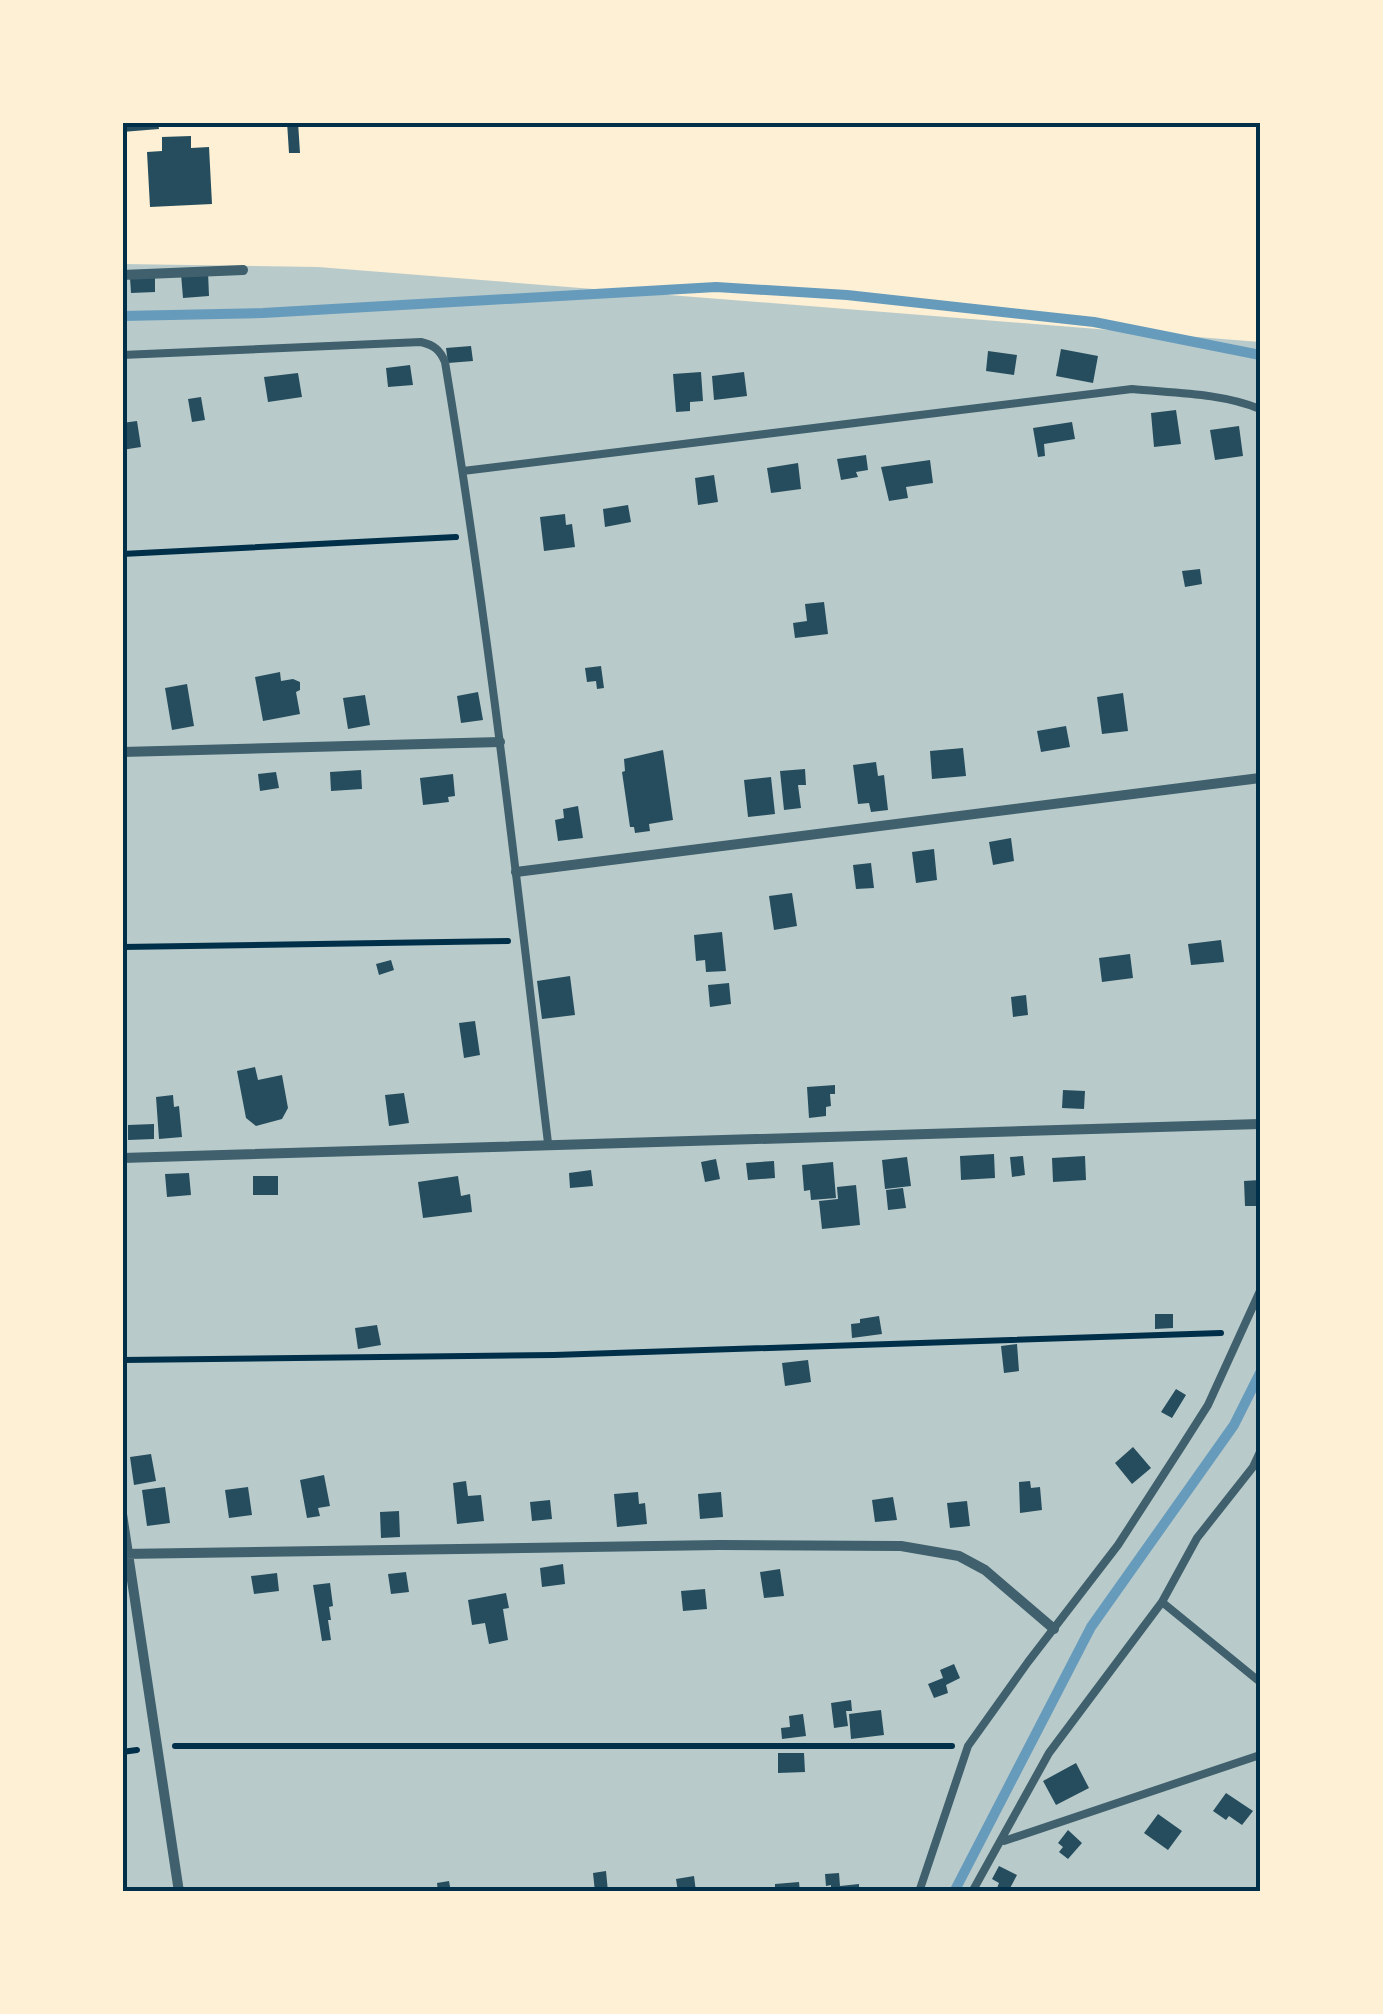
<svg xmlns="http://www.w3.org/2000/svg" width="1383" height="2014" font-family="'Sofia Sans Condensed',sans-serif">
<style>
.green{fill:#b9caca}
.lines{fill:none;stroke-linecap:round;stroke-linejoin:round}
.stream{stroke:#669bbc;stroke-width:10}
.building{fill:#264d5e}
.path{stroke:#003049;stroke-width:6}
.service{stroke:#3f606c;stroke-width:8}
.minor{stroke:#3f606c;stroke-width:10}
.neatline{fill:none;stroke:#003049;stroke-width:4}
</style>
<rect width="100%" height="100%" fill="#fdf0d5"/>
<!-- green -->
<path class="green" d="M123,264L318,267L1260,342V1891L123,1892Z"/>
<g class="lines">
<!-- stream -->
<path class="stream" d="M122,316L263,313L716,287L847,295L1094,322L1260,355
M954,1892L1091,1627L1234,1425L1260,1373"/>
</g>
<!-- building -->
<path class="building" d="M122,122H158L159,129L122,132Z
M287,122H298L300,153H289Z
M191,136V148L209,147L212,204L150,207L147,152L162,151V137Z
M208,272L209,296L183,298L181,274Z
M155,277V292L131,293L130,278Z
M471,346L473,361L448,363L446,348Z
M1061,349L1098,356L1093,383L1056,376Z
M988,351L1017,355L1014,375L986,371Z
M410,365L413,385L388,387L386,368Z
M701,372L703,401L690,402V411L676,412L673,374Z
M744,372L747,396L714,400L712,376Z
M298,373L302,397L268,402L264,377Z
M201,397L205,420L192,422L188,399Z
M1176,410L1181,444L1154,447L1151,413Z
M137,421L141,447L122,450V423Z
M1072,422L1075,439L1044,444L1045,456L1038,457L1033,428Z
M1239,426L1243,456L1215,460L1210,430Z
M866,455L868,470L856,472L858,477L841,480L837,459Z
M930,460L933,483L906,487L908,498L889,501L881,467Z
M798,463L801,489L771,493L767,468Z
M714,475L718,502L698,505L695,478Z
M628,505L631,522L605,527L603,509Z
M565,514L566,525L572,524L575,547L544,551L540,517Z
M1200,569L1202,584L1185,587L1182,571Z
M824,602L828,634L795,638L793,623L807,621L805,604Z
M601,666L604,688L597,689L596,681L587,682L585,668Z
M280,672L281,681L293,679L300,682V690L296,692L300,714L263,721L255,677Z
M187,684L194,726L172,730L165,688Z
M478,692L483,720L461,723L457,696Z
M1123,693L1128,731L1102,734L1097,697Z
M365,695L370,725L348,729L343,698Z
M1066,726L1070,747L1041,752L1037,731Z
M963,748L966,776L932,779L930,751Z
M663,750L673,820L649,824L650,831L635,833L634,827H630L622,772L625,771L624,759Z
M876,762L878,776L884,775L888,810L871,812L869,803L858,804L853,765Z
M805,769L806,785H798L801,808L784,810L780,771Z
M361,770L362,789L331,791L330,772Z
M276,772L279,788L260,791L258,774Z
M453,774L455,796L448,797L449,802L423,805L420,778Z
M771,777L775,814L748,817L744,780Z
M578,806L583,838L558,841L555,820L564,818L563,809Z
M1011,838L1014,861L993,865L989,842Z
M934,849L937,880L916,883L912,852Z
M871,863L874,888L856,889L853,865Z
M792,893L797,926L774,930L769,896Z
M722,932L726,971L706,972L705,960L696,961L694,935Z
M1221,940L1224,962L1191,965L1188,944Z
M1130,954L1133,978L1102,982L1099,958Z
M391,960L394,970L379,975L376,964Z
M570,976L575,1015L542,1019L537,981Z
M729,983L731,1004L710,1007L708,985Z
M1026,995L1028,1015L1013,1017L1011,997Z
M475,1021L480,1055L464,1058L459,1023Z
M255,1067L258,1080L282,1075L288,1108L282,1119L256,1126L246,1118L237,1071Z
M835,1085V1094H830L831,1106L826,1107V1116L809,1118L807,1087Z
M1063,1090L1085,1091L1084,1109L1062,1108Z
M404,1093L409,1123L389,1126L385,1095Z
M173,1095L174,1107L179,1106L182,1137L159,1139L156,1097Z
M154,1124V1139L128,1140V1125Z
M994,1154L995,1178L961,1180L960,1156Z
M1023,1156L1025,1175L1012,1177L1010,1157Z
M1085,1156L1086,1180L1053,1182L1052,1158Z
M907,1157L911,1186L885,1189L882,1160Z
M716,1159L720,1179L705,1182L701,1162Z
M774,1161L775,1178L748,1180L746,1163Z
M833,1162L836,1198L811,1200L810,1190L804,1191L802,1165Z
M591,1170L593,1186L570,1188L569,1173Z
M189,1173L191,1195L167,1197L165,1174Z
M253,1176H278V1195H253Z
M458,1176L461,1196L470,1194L472,1212L423,1218L418,1182Z
M1260,1180V1206H1245L1244,1181Z
M856,1185L860,1225L822,1229L819,1201L838,1199L837,1187Z
M903,1188L906,1208L888,1210L886,1190Z
M1155,1314H1173V1328L1155,1329Z
M879,1316L882,1334L852,1338L851,1324L860,1323V1319Z
M377,1325L381,1345L358,1349L355,1328Z
M1017,1344L1019,1371L1004,1373L1001,1346Z
M808,1360L811,1382L785,1386L782,1363Z
M1176,1389L1186,1395L1172,1418L1161,1412Z
M1133,1447L1151,1468L1132,1484L1115,1463Z
M151,1454L156,1481L134,1485L130,1457Z
M324,1475L330,1506L318,1508L320,1516L307,1518L300,1480Z
M466,1481L468,1496L481,1495L484,1521L457,1524L453,1483Z
M1030,1481L1031,1488L1040,1487L1042,1510L1020,1513L1019,1482Z
M165,1487L170,1523L147,1526L142,1490Z
M248,1487L252,1515L229,1518L225,1490Z
M638,1492L639,1504L645,1503L647,1524L617,1527L614,1494Z
M721,1492L723,1517L700,1519L698,1494Z
M893,1497L897,1520L875,1522L872,1500Z
M550,1500L552,1519L532,1521L530,1502Z
M967,1501L970,1526L950,1528L947,1503Z
M399,1511L400,1537L381,1538L380,1512Z
M563,1564L565,1584L542,1587L540,1568Z
M780,1569L784,1596L764,1598L760,1572Z
M406,1572L409,1592L391,1594L388,1574Z
M277,1573L279,1591L254,1594L251,1576Z
M330,1583L333,1606L329,1607L331,1620H328L331,1640L322,1641L313,1585Z
M705,1589L707,1609L683,1611L681,1591Z
M506,1593L509,1608L503,1609L508,1640L489,1644L485,1623L472,1625L468,1600Z
M954,1664L960,1678L946,1685L948,1693L934,1698L928,1684L943,1678L940,1670Z
M851,1700L852,1711H846L848,1726L834,1728L831,1703Z
M881,1710L884,1735L851,1739L849,1714Z
M803,1714L806,1736L782,1739L781,1728L790,1727L789,1716Z
M778,1753H804L805,1772L778,1773Z
M1076,1763L1089,1788L1056,1805L1043,1781Z
M1226,1793L1253,1811L1242,1825L1229,1816L1226,1820L1213,1811Z
M1158,1814L1182,1831L1168,1850L1144,1833Z
M1068,1830L1082,1843L1068,1859L1059,1852L1063,1847L1058,1843Z
M999,1866L1017,1875L1008,1892L997,1888L999,1883L992,1879Z
M606,1871L608,1892H595L593,1873Z
M839,1873L840,1886L859,1884V1892H831V1885L826,1886L825,1874Z
M694,1876L696,1892H678L676,1879Z
M449,1881L451,1892H438L437,1883Z
M799,1882L800,1892H775V1884Z"/>
<g class="lines">
<!-- path -->
<path class="path" d="M122,554L456,537
M122,947L508,941
M122,1360L554,1355L1221,1333
M175,1746H952
M122,1752L137,1750"/>
<!-- service -->
<path class="service" d="M122,355L421,342C434,345 440,350 445,362C488,621 517,883 548,1143
M463,471L1132,389C1173,393 1222,393 1260,409
M1162,1602L1260,1682
M1004,1841L1260,1755
M919,1892L968,1746L1028,1662L1118,1545L1180,1449L1208,1405L1260,1291
M972,1892L1049,1753L1162,1602L1197,1538L1253,1467L1260,1452"/>
<!-- minor -->
<path class="minor" d="M122,275L243,270
M122,752L500,742
M516,872L1260,778
M122,1158L1260,1124
M122,1514L179,1892
M122,1554L719,1545L901,1546L959,1556L985,1570L1054,1629"/>
</g>
<!-- border -->
<rect width="1383" height="2014" fill="none" stroke="#fdf0d5" stroke-width="250"/>
<rect x="125" y="125" width="1133" height="1764" class="neatline"/>
</svg>
